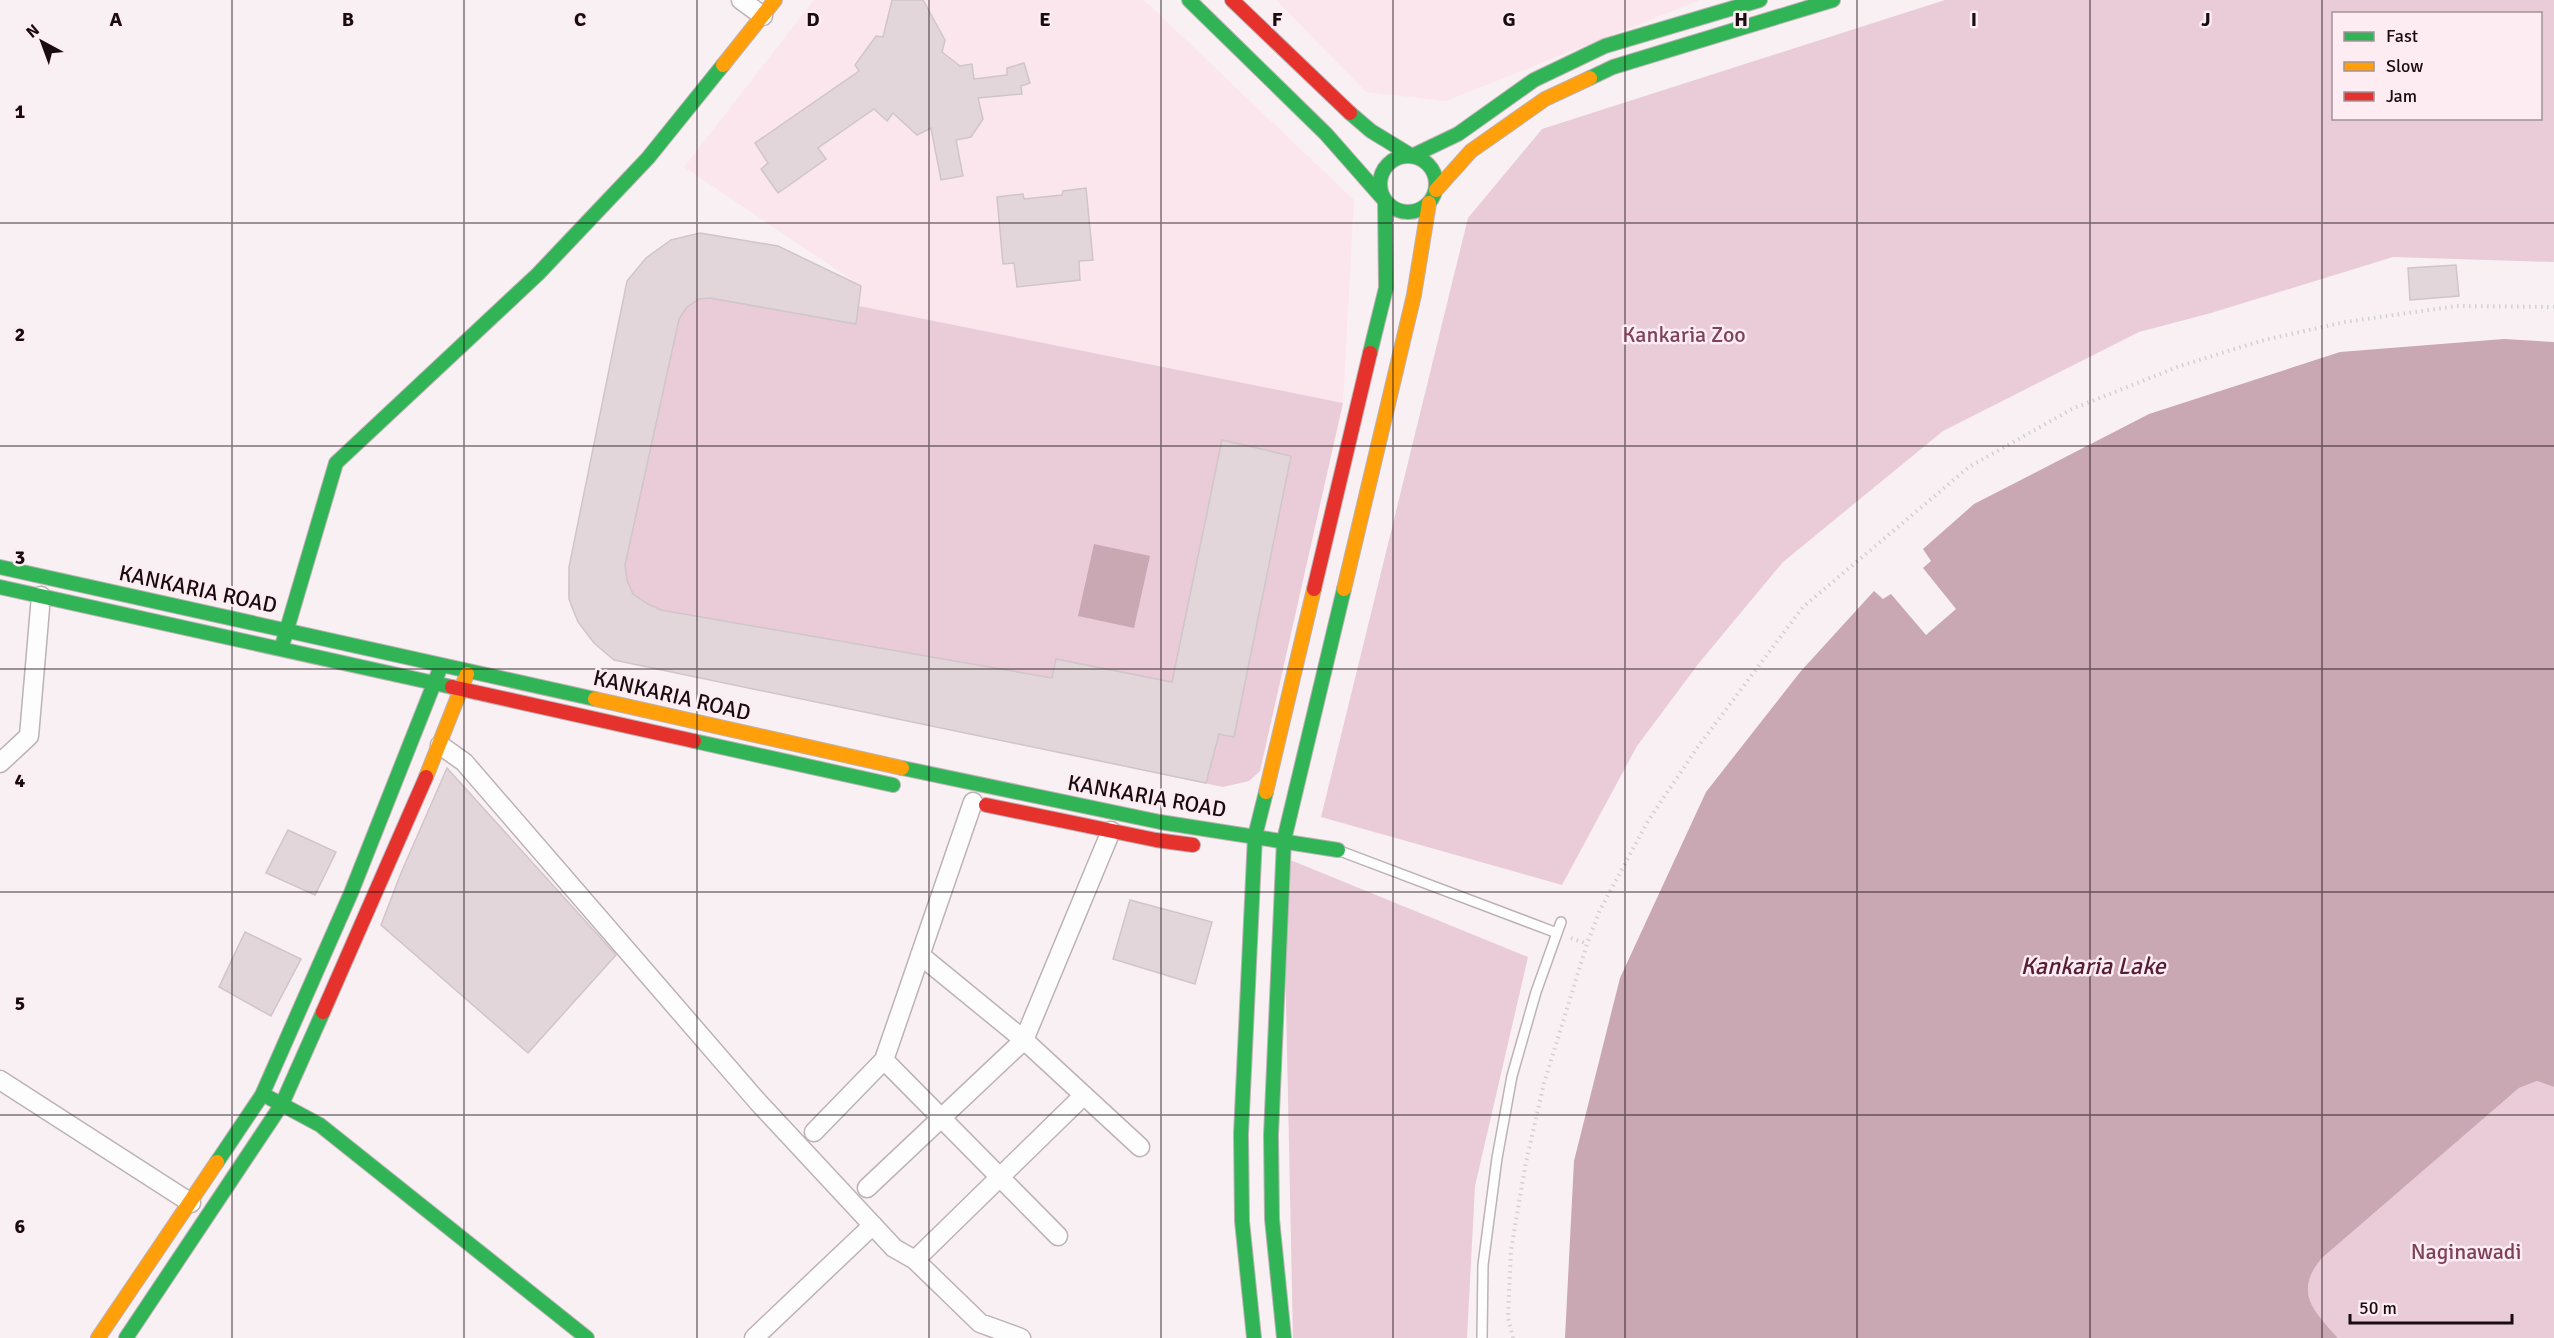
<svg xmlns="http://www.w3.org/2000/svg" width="2554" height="1338" font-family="Signika,sans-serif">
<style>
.built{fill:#fbe6ed}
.green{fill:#e9ccd7;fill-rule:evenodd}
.water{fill:#c9a7b3}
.building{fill:#e3d6da;stroke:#d0c5c9;stroke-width:1.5}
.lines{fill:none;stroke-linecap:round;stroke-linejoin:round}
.lane-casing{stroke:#bdb2b6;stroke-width:12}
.street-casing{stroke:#bdb2b6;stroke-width:21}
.fast-casing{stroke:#bdb2b6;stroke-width:16}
.slow-casing{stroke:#bdb2b6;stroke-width:16}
.jam-casing{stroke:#bdb2b6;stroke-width:16}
.path{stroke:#d3d0d1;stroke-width:4;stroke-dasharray:1.5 4.5;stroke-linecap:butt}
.lane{stroke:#fefdfd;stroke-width:9}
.street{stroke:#fefdfd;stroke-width:18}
.fast{stroke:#30b455;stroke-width:14}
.slow{stroke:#ff9f0a;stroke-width:14}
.jam{stroke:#e5322d;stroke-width:14}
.grid{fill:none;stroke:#190c11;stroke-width:1.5;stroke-opacity:0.55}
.labels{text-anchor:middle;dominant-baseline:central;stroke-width:5;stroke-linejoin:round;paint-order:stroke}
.park-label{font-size:22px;fill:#7d415a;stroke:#fdecf2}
.street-label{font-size:22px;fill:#190c11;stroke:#fdecf2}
.water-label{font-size:24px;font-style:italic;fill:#551c36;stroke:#fdecf2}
.grid-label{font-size:20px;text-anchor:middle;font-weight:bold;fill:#190c11;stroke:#fdecf2;stroke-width:5;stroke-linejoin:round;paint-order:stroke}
</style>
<rect width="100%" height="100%" fill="#f9f0f3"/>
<!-- built -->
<path class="built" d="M814,0H1144L1354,200L1343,403L858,306L861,286L684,167Z
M1276,0H1700L1446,101L1366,92Z"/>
<!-- green -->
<path class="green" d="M1945,0H2554V262L2393,257L2211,313L2139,332L1943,431L1783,562L1699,663L1637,746L1562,885L1321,817L1468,218L1542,129ZM2334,14H2540V118H2334Z
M700,233L778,246L861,286L859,306L1343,403L1260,771L1249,781L1223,787L614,660C595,644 576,626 569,600C567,590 569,577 569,567L627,281C652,250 661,243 700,233Z
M1283,857L1528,957L1475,1186L1467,1338H1293Z
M2537,1081L2554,1087V1338H2338C2314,1311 2293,1292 2322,1258L2519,1088Z"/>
<!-- water -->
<path class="water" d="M2504,339L2554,342V1087L2537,1081L2519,1088L2322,1258C2293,1292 2314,1311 2338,1338H1565L1574,1161L1620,978L1706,792L1801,671L1874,591L1883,599L1891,594L1926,635L1956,609L1923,568L1931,561L1923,549L1974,504L2149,414L2340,352Z
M1094,544L1150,556L1134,628L1078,616Z"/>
<!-- building -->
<path class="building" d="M892,0H923L945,40L942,52L960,66L972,64L974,79L1007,75V68L1024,63L1030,83L1021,86L1022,94L978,98L983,119L971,137L956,140L963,176L941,180L931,128L917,135L893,113L887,121L874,109L818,148L826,159L778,193L761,169L768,163L755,143L859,71L855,65L876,36L883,37Z
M1086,188L1093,260L1079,261L1080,280L1017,287L1014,263L1003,264L997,197L1023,194L1024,199L1062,195L1063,191Z
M700,233L778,246L861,286L856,324L710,298L699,299L687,307L679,319L625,565L627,580L633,594L648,604L661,610L1052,678L1056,659L1172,682L1222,440L1291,456L1234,737L1219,734L1206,783L614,660L594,643L578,622L569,599V567L627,281L646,258L671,240Z
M2456,265L2459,296L2410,300L2408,268Z
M447,768L616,955L528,1053L381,925L401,873Z
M288,830L336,852L315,895L266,873Z
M1130,900L1212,922L1195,984L1113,959Z
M245,932L301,959L271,1016L219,987Z"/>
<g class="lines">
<defs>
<path id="lane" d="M1340,851L1557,933
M1482,1338L1483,1265L1497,1158L1512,1076L1536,992L1561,922"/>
<path id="street" d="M741,0L763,16
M440,745L464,762L758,1102L894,1248L915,1260L980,1323L1021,1338
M0,763L29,736L41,596
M920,955L1024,1040L1140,1147
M884,1060L1058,1236
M0,1080L191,1203
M814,1132L884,1060L973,802
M867,1188L1024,1040L1111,831
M915,1260L1084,1095
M754,1338L873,1225"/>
<path id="fast" d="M1189,0L1326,134L1385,201
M1590,78L1613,67L1833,0
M1350,113L1371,131L1412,156
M1380 184a28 28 0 1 1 56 0a28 28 0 1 1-56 0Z
M1412,156L1458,134L1534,80L1605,46L1760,0
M1370,353L1386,288L1385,201
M0,567L595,699
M0,587L452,687
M282,646L336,463L538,274L648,158L723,65
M694,741L893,785
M902,768L1160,822L1338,850
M266,1096L320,1125L587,1338
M217,1162L262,1095L351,893L441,666
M126,1338L282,1104L323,1012
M1254,1338L1242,1221L1241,1134L1255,836L1266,792
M1284,1338L1272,1219L1271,1135L1284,840L1344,589"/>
<path id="slow" d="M723,65L775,0
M1436,190L1471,151L1545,99L1590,78
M1344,589L1414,295L1429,203
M595,699L902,768
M426,777L467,674
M1266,792L1314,589
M98,1338L217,1162"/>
<path id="jam" d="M1232,0L1350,113
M1314,589L1370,353
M452,687L694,741
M986,805L1156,840L1193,845
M323,1012L426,777"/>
</defs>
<!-- lane casing -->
<use href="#lane" class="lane-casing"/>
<!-- street casing -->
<use href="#street" class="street-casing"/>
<!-- fast casing -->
<use href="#fast" class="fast-casing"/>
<!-- slow casing -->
<use href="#slow" class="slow-casing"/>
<!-- jam casing -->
<use href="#jam" class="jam-casing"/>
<!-- path -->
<path class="path" d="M1571,938L1587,944
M1513,1338L1508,1317L1511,1250L1525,1167L1544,1083L1587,944L1600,910L1648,821L1697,748L1803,607L1969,467L2072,409L2180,366L2264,340L2345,322L2457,306L2554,307"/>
<!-- lane -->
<use href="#lane" class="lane"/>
<!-- street -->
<use href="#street" class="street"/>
<!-- fast -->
<use href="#fast" class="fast"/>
<!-- slow -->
<use href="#slow" class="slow"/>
<!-- jam -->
<use href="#jam" class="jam"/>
</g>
<!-- grid -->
<path class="grid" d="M232,0V1338M464,0V1338M697,0V1338M929,0V1338M1161,0V1338M1393,0V1338M1625,0V1338M1857,0V1338M2090,0V1338M2322,0V1338M0,223H2554M0,446H2554M0,669H2554M0,892H2554M0,1115H2554"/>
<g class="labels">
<!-- park labels -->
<g class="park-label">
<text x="1684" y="334">Kankaria Zoo</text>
<text x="2466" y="1251">Naginawadi</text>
</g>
<!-- street labels -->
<g class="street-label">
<text transform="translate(198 589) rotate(12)">KANKARIA ROAD</text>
<text transform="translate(672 695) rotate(13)">KANKARIA ROAD</text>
<text transform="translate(1147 796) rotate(10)">KANKARIA ROAD</text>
</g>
<!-- water labels -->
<g class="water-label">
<text x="2093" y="966">Kankaria Lake</text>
</g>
</g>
<g class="grid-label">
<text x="116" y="26">A</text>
<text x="348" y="26">B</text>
<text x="580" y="26">C</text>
<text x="813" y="26">D</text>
<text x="1045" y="26">E</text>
<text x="1277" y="26">F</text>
<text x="1509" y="26">G</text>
<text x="1741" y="26">H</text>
<text x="1974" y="26">I</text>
<text x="2206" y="26">J</text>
<text x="20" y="118">1</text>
<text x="20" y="341">2</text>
<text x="20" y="564">3</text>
<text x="20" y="787">4</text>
<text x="20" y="1010">5</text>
<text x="20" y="1233">6</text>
</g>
<!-- legend -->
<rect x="2332" y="12" width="210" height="108" fill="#fdecf2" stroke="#a29298" stroke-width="1.5"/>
<rect x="2344" y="32" width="30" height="9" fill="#30b455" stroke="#a29298" stroke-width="1.5"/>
<text x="2386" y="42" font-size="18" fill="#190c11">Fast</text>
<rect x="2344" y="62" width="30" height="9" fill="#ff9f0a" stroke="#a29298" stroke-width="1.5"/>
<text x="2386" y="72" font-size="18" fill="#190c11">Slow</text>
<rect x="2344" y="92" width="30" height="9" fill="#e5322d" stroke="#a29298" stroke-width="1.5"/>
<text x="2386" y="102" font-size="18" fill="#190c11">Jam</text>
<!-- north arrow -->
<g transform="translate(42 42) rotate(319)" stroke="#fdecf2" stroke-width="4.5" paint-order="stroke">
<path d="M0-4.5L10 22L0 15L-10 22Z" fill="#190c11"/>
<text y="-9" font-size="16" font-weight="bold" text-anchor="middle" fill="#190c11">N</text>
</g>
<!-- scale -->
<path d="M2350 1314v9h162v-9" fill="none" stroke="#190c11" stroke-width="3"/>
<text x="2359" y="1314" font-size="18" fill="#190c11" stroke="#fdecf2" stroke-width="4.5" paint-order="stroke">50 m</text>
</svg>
